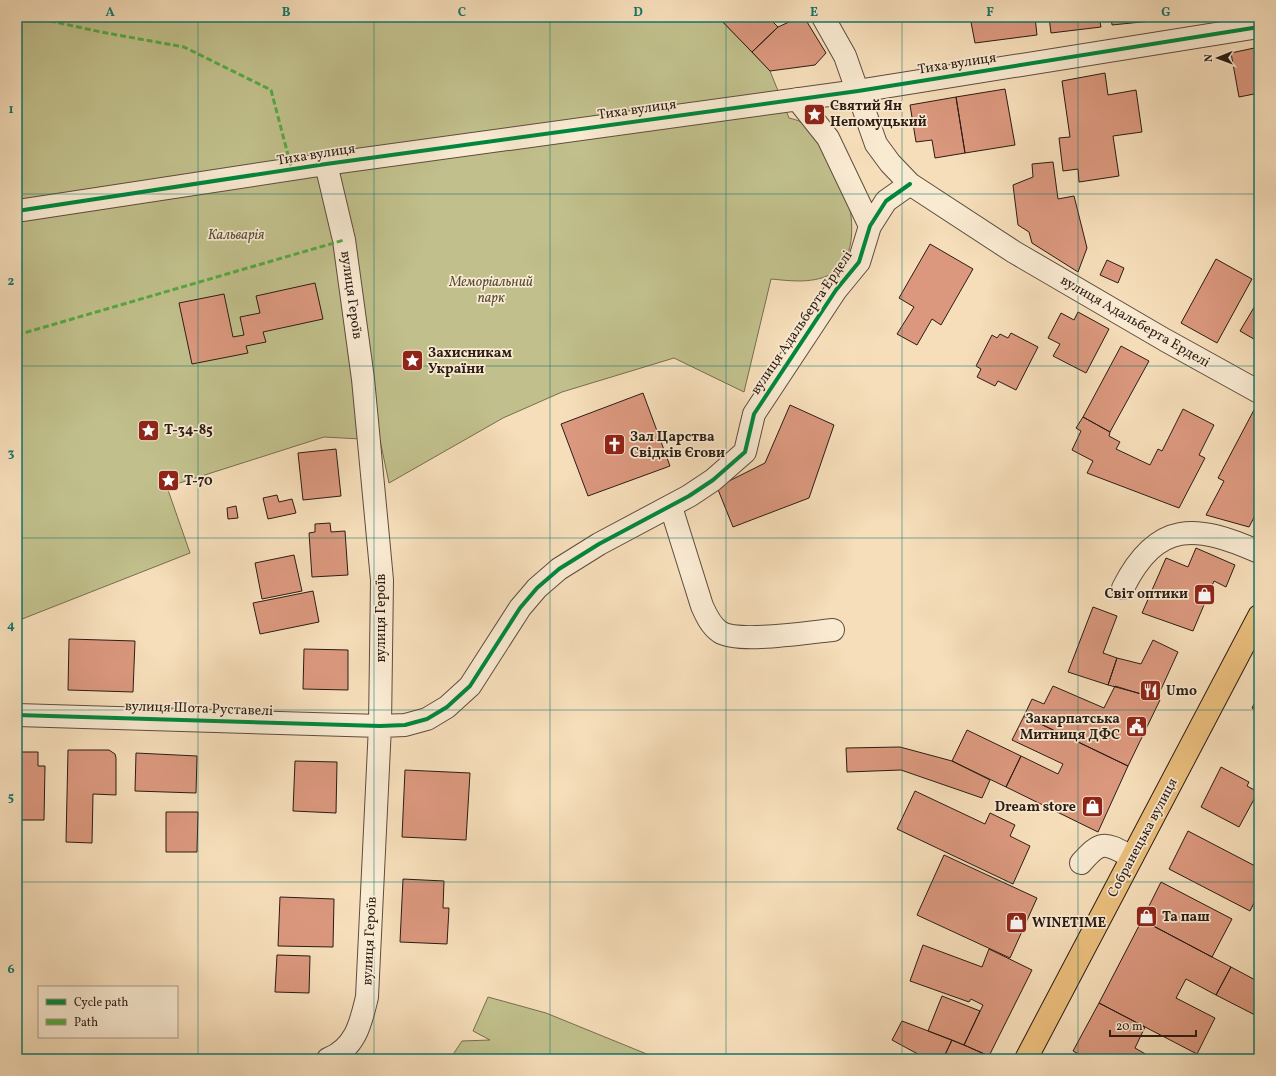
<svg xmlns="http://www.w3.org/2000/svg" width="1276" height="1076" font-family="Vollkorn,serif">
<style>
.green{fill:#c1c08c;stroke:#766e50}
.building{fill:#db987e;stroke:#2b1c15}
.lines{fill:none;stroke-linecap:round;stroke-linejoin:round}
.minor-casing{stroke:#5e4c3e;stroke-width:24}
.major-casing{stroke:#2b1c15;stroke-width:24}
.minor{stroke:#f9ead2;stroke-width:22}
.major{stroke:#ebbf7d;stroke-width:22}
.quiet{stroke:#54a942;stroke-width:3;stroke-dasharray:6 3;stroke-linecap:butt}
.cycleway-casing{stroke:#f9ead2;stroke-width:6}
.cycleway{stroke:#00873e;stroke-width:4}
.grid{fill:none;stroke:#0f766e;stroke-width:1;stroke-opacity:0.55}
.labels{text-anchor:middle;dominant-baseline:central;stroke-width:3.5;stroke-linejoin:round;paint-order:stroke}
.street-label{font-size:14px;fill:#2b1c15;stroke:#f9ead2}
.poi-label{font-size:14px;font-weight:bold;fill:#2b1c15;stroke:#f9ead2;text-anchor:start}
.park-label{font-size:14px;font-style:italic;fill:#584d39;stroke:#f9ead2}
.neatline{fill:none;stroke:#0f766e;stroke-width:1.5}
.grid-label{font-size:13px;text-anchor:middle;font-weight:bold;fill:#0f766e}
</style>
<rect width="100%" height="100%" fill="#f6deba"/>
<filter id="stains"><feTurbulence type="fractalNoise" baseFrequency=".005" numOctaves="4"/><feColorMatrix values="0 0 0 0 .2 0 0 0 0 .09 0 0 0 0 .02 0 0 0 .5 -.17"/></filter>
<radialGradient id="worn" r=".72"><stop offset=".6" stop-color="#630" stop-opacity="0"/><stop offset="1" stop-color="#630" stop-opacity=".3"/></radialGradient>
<!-- green -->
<path class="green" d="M17,17H718L770,71L789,118C798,120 806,123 812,131C818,138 822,150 826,158C833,173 845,189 849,205C854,225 854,261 833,273C814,284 792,281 771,279L744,392L674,358L562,392L503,418L389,483L380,440L324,437L167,487L190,553L17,621Z
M488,997L546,1013L659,1059H450L462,1041L490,1040L473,1031Z"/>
<!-- building -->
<path class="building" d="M718,17H768L778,27L752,52Z
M800,17H804L826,53L815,65L770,71L752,52L778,27Z
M970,17H1035L1037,35L975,43Z
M1049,17H1099L1101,27L1051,33Z
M1111,17H1150L1151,21L1112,25Z
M1259,47V93L1239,97L1231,53Z
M1105,73L1108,95L1136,90L1142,132L1113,136L1119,176L1079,182L1078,169L1063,171L1059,138L1070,137L1062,81Z
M1005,89L1015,145L965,153L956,97Z
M956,97L965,153L935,158L932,140L916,142L910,105Z
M1053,162L1058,199L1074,196L1087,248L1078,272L1032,243L1029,232L1018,225L1013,185L1033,177L1032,164Z
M930,244L973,269L941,325L932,319L917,345L897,334L914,307L899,298Z
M1216,259L1252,279L1217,343L1181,323Z
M1107,260L1124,268L1118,283L1100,275Z
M315,283L323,319L263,332L266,342L246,346L248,353L192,364L179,303L224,294L233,337L244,335L240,317L260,313L256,296Z
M1259,299V342L1240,331Z
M1078,312L1109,329L1086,373L1053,356L1060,344L1048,338L1061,313L1074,320Z
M1011,333L1038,347L1016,390L998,381L995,386L977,377L981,369L976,366L992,335L997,338L1000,334L1008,338Z
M1121,346L1149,361L1110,432L1083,417Z
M643,393L670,466L588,496L561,424Z
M790,405L834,425L809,498L733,527L717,487L765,463Z
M1255,408L1259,410V508L1249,527L1206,515L1224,481L1218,478Z
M1183,409L1214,425L1199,455L1205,458L1179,508L1087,473L1093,461L1072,450L1081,431L1076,428L1083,417L1110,432L1109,436L1120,442L1116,449L1150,465L1158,449L1162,451Z
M336,449L341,496L303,500L298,453Z
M277,495L279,502L292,499L296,513L268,519L263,498Z
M236,506L238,518L228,519L227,508Z
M330,523L331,532L345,531L348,575L312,577L309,533L315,532V524Z
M1196,548L1235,565L1226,587L1214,581L1193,631L1142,613L1166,558L1188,567Z
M294,555L302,591L262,599L255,563Z
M313,591L319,622L260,634L253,603Z
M1093,607L1117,616L1103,653L1117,658L1108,685L1068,672Z
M69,639L135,641L133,692L68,690Z
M1153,640L1178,652L1157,698L1108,685L1117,658L1141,664Z
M304,649L348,650V690L303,689Z
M1053,686L1104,708L1115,686L1160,700L1128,766L1024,716L1032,699L1044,704Z
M1259,695V712L1252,708Z
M1024,716L1128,766L1098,832L1006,787L1021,756L1058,774L1063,764L1012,740Z
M967,730L1021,756L1006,787L952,761Z
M900,747L952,761L990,780L982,798L901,770L847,772L846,748Z
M68,750H109L115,754L116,758V795L93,794L92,843L66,842Z
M17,752H38V766H45L44,820H17Z
M136,753L197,756L196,793L135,791Z
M295,761L337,762L336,813L293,811Z
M1221,767L1249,782L1247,786L1258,792L1239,827L1201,807Z
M405,770L470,773L466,840L402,837Z
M915,791L985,824L990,813L1015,825L1010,836L1030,846L1013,884L897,829Z
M166,812H198L197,852H166Z
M1188,831L1259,868V886L1256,892L1259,893L1250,911L1169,869Z
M944,855L1037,898L1010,958L917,915Z
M403,879L444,881L443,908H449L447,944L400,942Z
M1161,882L1232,919L1212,957L1142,920Z
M280,897L334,899L333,947L278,946Z
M1142,920L1231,967L1216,995L1186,979L1176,998L1215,1018L1197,1054L1099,1003Z
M923,945L982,967L989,949L1032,970L989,1056L964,1045L983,1005L971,999L969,1002L910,981Z
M277,955L310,956L309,993L275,992Z
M1231,967L1259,982V1009L1255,1015L1216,995Z
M942,996L980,1011L964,1045L928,1031Z
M1099,1003L1145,1027L1135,1048L1154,1059H1088L1073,1051Z
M902,1021L952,1040L943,1059H927L892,1040Z
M952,1040L964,1045L989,1056L987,1059H943Z
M47,1056V1059H17V1057Z"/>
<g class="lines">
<defs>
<path id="minor" d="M823,17L845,56L876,144L890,163L910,184L1014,252L1165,340L1259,392
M797,99L828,138L870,226
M326,164L344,240L363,379L382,580L380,726L367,997C361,1022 356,1048 328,1059
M17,211L326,164L858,91L1259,27
M671,507L702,606C706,615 711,626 720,632C739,644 809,632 833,630
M1123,588C1157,520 1196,524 1259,552
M17,715L380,726L405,725L427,719L447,707L470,686L520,608L537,588L559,569L599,544L689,496L713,480L745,452L754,414L836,290L859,262L870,226L886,201L910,184
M1081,863C1102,839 1105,843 1132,857"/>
<path id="major" d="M1026,1059L1259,616"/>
</defs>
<!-- minor casing -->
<use href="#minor" class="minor-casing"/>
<!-- major casing -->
<use href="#major" class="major-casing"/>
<!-- minor -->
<use href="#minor" class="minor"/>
<!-- major -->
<use href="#major" class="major"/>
<!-- quiet -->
<path class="quiet" d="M32,17L101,32L184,47L271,90L292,170
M17,335L344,240"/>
<defs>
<path id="cycleway" d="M17,211L326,164L858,91L1259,27
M17,715L380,726L405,725L427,719L447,707L470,686L520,608L537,588L559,569L599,544L689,496L713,480L745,452L754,414L836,290L859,262L870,226L886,201L910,184"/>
</defs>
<!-- cycleway casing -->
<use href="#cycleway" class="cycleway-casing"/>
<!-- cycleway -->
<use href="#cycleway" class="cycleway"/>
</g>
<!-- grid -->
<path class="grid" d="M198,17V1059M374,17V1059M550,17V1059M726,17V1059M902,17V1059M1078,17V1059M17,194H1259M17,366H1259M17,538H1259M17,710H1259M17,882H1259"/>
<!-- icons -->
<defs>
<symbol id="sight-square" viewBox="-11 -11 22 22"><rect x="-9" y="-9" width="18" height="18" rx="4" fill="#8f2418" stroke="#f9ead2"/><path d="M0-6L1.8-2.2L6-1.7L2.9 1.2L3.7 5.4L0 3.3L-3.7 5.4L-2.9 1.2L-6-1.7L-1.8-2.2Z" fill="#fff"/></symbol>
<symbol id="church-square" viewBox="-11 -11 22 22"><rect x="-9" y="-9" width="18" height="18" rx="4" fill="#8f2418" stroke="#f9ead2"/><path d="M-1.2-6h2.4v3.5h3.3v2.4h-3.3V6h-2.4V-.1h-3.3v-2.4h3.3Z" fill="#fff"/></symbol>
<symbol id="shop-square" viewBox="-11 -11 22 22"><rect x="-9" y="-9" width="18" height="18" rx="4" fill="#8f2418" stroke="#f9ead2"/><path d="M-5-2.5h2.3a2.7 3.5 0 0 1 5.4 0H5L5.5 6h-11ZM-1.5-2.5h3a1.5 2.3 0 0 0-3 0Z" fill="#fff"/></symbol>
<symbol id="restaurant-square" viewBox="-11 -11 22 22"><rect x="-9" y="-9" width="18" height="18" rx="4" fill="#8f2418" stroke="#f9ead2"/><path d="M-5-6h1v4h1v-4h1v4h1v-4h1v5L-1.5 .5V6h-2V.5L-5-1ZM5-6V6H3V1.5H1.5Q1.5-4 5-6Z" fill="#fff"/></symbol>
<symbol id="civic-square" viewBox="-11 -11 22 22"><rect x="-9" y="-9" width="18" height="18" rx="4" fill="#8f2418" stroke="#f9ead2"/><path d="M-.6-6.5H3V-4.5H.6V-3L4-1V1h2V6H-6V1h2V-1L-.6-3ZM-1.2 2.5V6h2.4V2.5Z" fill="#fff"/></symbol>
</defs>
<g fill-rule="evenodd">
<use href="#sight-square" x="802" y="102" width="25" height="25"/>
<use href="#sight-square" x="400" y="348" width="25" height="25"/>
<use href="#sight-square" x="136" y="418" width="25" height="25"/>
<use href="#church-square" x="602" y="432" width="25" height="25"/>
<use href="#sight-square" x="156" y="468" width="25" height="25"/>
<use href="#shop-square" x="1192" y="582" width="25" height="25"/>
<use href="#restaurant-square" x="1138" y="678" width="25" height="25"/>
<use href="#civic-square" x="1124" y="714" width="25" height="25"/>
<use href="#shop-square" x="1080" y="794" width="25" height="25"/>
<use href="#shop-square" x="1134" y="904" width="25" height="25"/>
<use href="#shop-square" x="1004" y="910" width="25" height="25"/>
</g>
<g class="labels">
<!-- street labels -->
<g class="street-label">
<text transform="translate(957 64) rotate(-9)">Тиха вулиця</text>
<text transform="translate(637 110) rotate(-8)">Тиха вулиця</text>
<text transform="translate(316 155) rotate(-9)">Тиха вулиця</text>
<text transform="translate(351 295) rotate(82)">вулиця Героїв</text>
<text transform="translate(1135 322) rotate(30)">вулиця Адальберта Ерделі</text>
<text transform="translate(802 323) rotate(-56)">вулиця Адальберта Ерделі</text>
<text transform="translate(381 618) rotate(-90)">вулиця Героїв</text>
<text transform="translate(199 709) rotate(2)">вулиця Шота Руставелі</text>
<text transform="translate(1143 838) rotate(-62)">Собранецька вулиця</text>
<text transform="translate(370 941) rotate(-87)">вулиця Героїв</text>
</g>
<!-- poi labels -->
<g class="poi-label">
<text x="830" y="106">Святий Ян<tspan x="830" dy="16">Непомуцький</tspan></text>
<text x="428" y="353">Захисникам<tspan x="428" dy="16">України</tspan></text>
<text x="164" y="430">Т-34-85</text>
<text x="630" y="437">Зал Царства<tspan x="630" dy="16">Свідків Єгови</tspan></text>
<text x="184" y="481">Т-70</text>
<text x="1188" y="594" text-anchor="end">Світ оптики</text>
<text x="1166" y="691">Umo</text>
<text x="1120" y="719" text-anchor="end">Закарпатська<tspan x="1120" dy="16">Митниця ДФС</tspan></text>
<text x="1076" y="807" text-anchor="end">Dream store</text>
<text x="1162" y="917">Та паш</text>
<text x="1032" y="923">WINETIME</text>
</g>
<!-- park labels -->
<g class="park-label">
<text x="236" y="235">Кальварія</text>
<text x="491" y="282">Меморіальний<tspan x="491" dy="16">парк</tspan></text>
</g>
</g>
<!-- margin -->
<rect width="1276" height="1076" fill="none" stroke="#f6deba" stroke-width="44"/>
<!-- legend -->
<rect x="38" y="986" width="140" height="52" fill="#f9ead2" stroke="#a79886"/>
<rect x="46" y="999" width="20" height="6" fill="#00873e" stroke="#a79886"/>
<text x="74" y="1006" font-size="12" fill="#2b1c15">Cycle path</text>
<rect x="46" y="1019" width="20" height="6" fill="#54a942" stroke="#a79886"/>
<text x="74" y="1026" font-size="12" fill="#2b1c15">Path</text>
<!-- north arrow -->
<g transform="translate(1218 58) rotate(269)" stroke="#f9ead2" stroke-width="3" paint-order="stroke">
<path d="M0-3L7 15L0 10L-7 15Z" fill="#2b1c15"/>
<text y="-6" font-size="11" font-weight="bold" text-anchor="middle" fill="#2b1c15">N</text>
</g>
<!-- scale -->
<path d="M1110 1030v6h86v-6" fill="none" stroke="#2b1c15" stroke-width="2"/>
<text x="1116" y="1030" font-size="12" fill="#2b1c15" stroke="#f9ead2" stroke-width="3" paint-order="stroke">20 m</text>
<rect x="22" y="22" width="1232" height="1032" class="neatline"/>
<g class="grid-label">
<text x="110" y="16">A</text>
<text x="286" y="16">B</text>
<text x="462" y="16">C</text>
<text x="638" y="16">D</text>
<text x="814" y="16">E</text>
<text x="990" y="16">F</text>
<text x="1166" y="16">G</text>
<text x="11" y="113">1</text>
<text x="11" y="285">2</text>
<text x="11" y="457">3</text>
<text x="11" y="629">4</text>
<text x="11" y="801">5</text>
<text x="11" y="973">6</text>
</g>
<rect width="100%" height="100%" filter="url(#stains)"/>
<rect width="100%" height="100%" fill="url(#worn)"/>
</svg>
